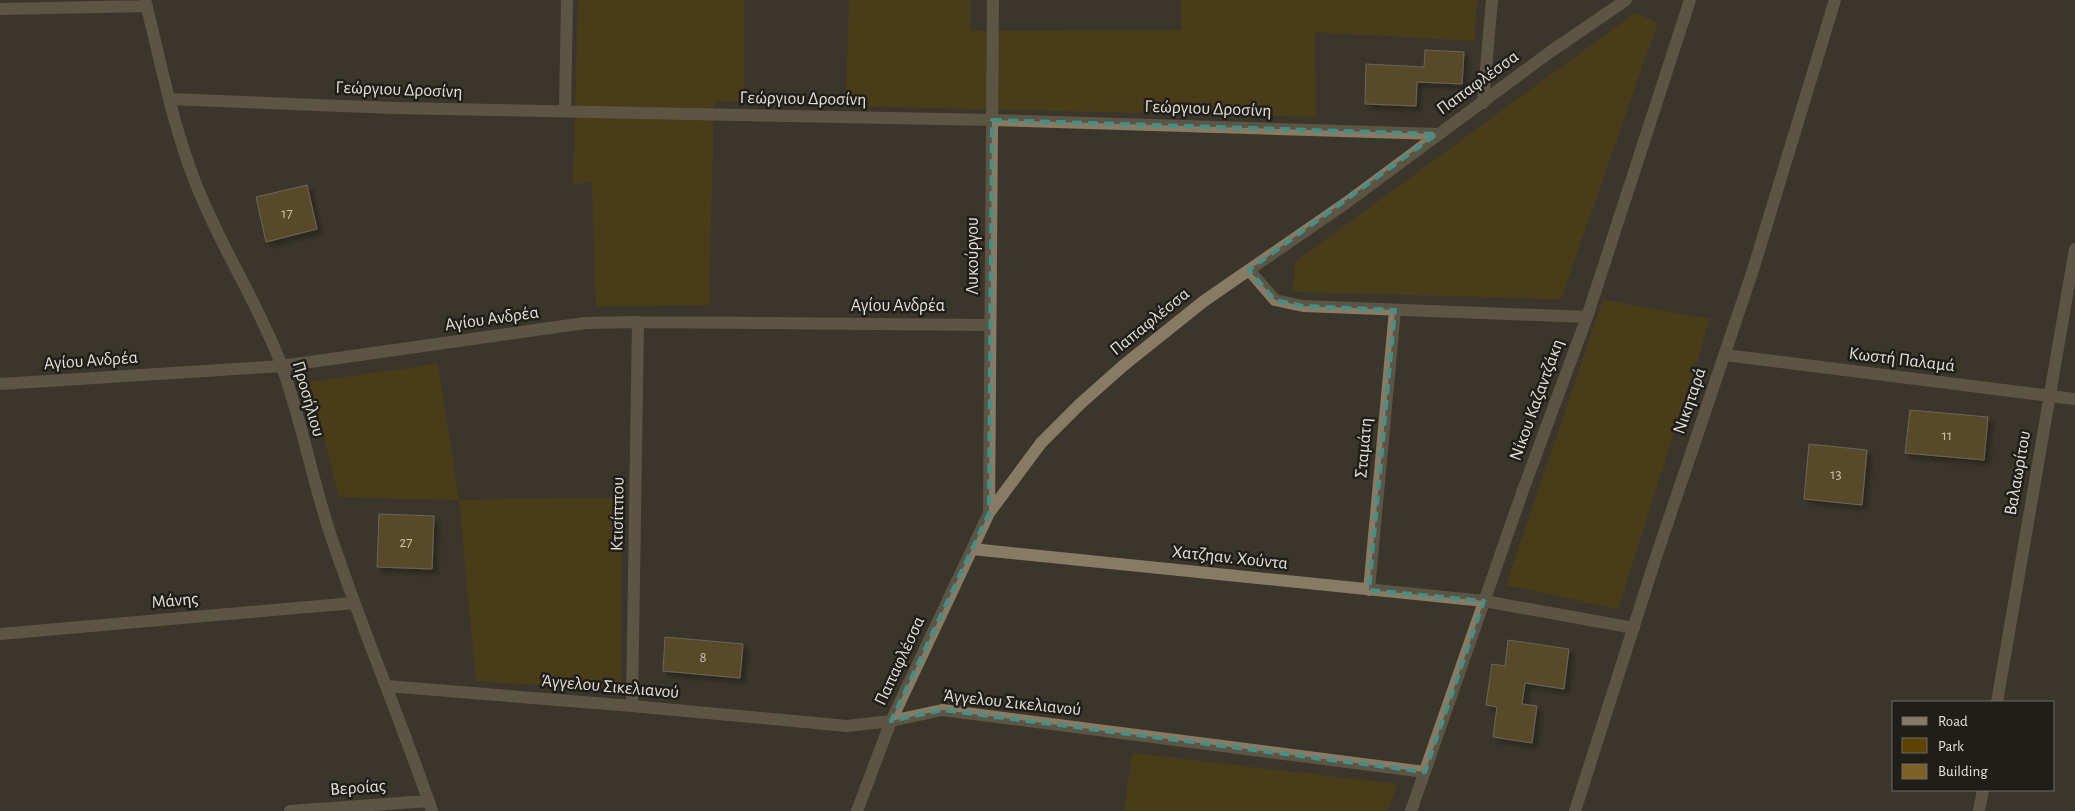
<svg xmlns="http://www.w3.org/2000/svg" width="2075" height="811" font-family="'Alegreya Sans',sans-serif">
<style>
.green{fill:#5c4301}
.building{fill:#7d6126;stroke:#a39d91;filter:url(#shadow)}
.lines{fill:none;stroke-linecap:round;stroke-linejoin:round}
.minor{stroke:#877b63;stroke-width:12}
.marked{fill:none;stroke:#449089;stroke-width:4;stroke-dasharray:10 6;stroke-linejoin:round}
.labels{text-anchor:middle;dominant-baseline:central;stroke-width:5;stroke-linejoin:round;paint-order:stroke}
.number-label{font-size:15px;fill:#c9c0ac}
.street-label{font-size:18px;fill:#e2dfd9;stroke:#201e19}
</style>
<defs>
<filter id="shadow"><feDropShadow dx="4.5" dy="4.5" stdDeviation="2.5" flood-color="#0009"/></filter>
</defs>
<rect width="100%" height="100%" fill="#3b362c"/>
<!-- green -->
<path class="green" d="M578,0H744V102L714,101L709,305L596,306L592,182L573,185Z
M849,0H970V31L1181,30V0H1477L1474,41L1315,32L1316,117L846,106Z
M1635,13L1658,22L1561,299L1293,292L1295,262Z
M1603,300L1710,319L1618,609L1506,585Z
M438,364L459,500L622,497L621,690L476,681L459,500L339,497L310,382Z
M1132,753L1397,784L1388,811H1124Z"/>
<!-- building -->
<path class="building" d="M1425,50L1464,52L1462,84L1417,82L1416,106L1365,104L1366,64L1424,67Z
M307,185L317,229L266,242L256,197Z
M1910,410L1988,417L1984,460L1905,453Z
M1809,444L1867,450L1862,505L1804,499Z
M379,514L434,516L432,569L377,567Z
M665,637L743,644L740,678L663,671Z
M1508,640L1569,649L1564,689L1525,683L1522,704L1537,706L1532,743L1493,737L1497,707L1486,705L1492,664L1505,666Z"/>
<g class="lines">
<!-- minor -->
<path class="minor" d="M145,0C161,62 172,124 196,184C220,246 257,301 281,364C301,418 311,475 329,530C360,625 400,717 432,811
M0,9L147,6
M169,99L394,108L992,120L1437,134
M1483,103L1492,0
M565,111L567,0
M1249,270L1275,300L1303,306L1587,317
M1725,355L2075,399
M0,384L282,366L585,323L638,322L990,325
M989,513L993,0
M972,549L1484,601L1634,628
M1369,590L1395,310
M0,634L354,603
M386,686L632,706L847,726L891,721L942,710L1425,772
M1997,702L2075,249
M632,706L638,322
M290,811L428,801
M857,811L891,721L989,513L1041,443L1080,404L1124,365L1204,301L1346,203L1550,52L1626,0
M1411,811L1523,490L1587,317L1690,0
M1575,811L1656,557L1753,270L1835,0
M1979,811L1983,790"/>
</g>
<!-- marked area -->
<path d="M0 0H2075V811H0ZM992,120L1437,134L1249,270L1275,300L1303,306L1395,310L1369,590L1484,601L1425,772L942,710L891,721L989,513Z" fill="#3b362c" fill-opacity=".55" fill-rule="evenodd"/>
<path class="marked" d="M992,120L1437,134L1249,270L1275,300L1303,306L1395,310L1369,590L1484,601L1425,772L942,710L891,721L989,513Z"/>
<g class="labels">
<!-- number labels -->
<g class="number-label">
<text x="287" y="213">17</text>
<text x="1947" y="435">11</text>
<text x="1836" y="474">13</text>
<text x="406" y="542">27</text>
<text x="703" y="657">8</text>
</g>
<!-- street labels -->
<g class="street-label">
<text transform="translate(1478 83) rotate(-36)">Παπαφλέσσα</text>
<text transform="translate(399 90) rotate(2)">Γεώργιου Δροσίνη</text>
<text transform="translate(803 99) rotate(1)">Γεώργιου Δροσίνη</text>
<text transform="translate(1208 109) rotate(2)">Γεώργιου Δροσίνη</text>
<text transform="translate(973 256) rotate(-90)">Λυκούργου</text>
<text x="898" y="306">Αγίου Ανδρέα</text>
<text transform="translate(492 319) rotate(-8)">Αγίου Ανδρέα</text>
<text transform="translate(1150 322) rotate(-39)">Παπαφλέσσα</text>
<text transform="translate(1902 360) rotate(7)">Κωστή Παλαμά</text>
<text transform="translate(91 361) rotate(-4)">Αγίου Ανδρέα</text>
<text transform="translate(308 399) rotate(74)">Προσήλιου</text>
<text transform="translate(1537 400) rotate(-70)">Νίκου Καζαντζάκη</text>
<text transform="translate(1690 401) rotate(-71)">Νικηταρά</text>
<text transform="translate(1364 448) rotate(-85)">Σταμάτη</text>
<text transform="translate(2018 473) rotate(-80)">Βαλαωρίτου</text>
<text transform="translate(618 514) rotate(-89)">Κτισίππου</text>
<text transform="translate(1230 558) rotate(6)">Χατζηαν. Χούντα</text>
<text transform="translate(175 601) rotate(-5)">Μάνης</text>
<text transform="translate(900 661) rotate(-65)">Παπαφλέσσα</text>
<text transform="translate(610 687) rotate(5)">Άγγελου Σικελιανού</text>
<text transform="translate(1012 703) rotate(6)">Άγγελου Σικελιανού</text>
<text transform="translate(358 788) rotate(-4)">Βεροίας</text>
</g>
</g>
<!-- legend -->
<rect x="1892" y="701" width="162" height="90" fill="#201e19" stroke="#6e6b66"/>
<rect x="1902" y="717" width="25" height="8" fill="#877b63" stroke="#6e6b66"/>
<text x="1938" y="726" font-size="15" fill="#e2dfd9">Road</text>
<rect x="1902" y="738" width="25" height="15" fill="#5c4301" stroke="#6e6b66"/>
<text x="1938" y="751" font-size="15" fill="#e2dfd9">Park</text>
<rect x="1902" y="764" width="25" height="15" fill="#7d6126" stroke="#6e6b66"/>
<text x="1938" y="776" font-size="15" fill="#e2dfd9">Building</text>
</svg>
